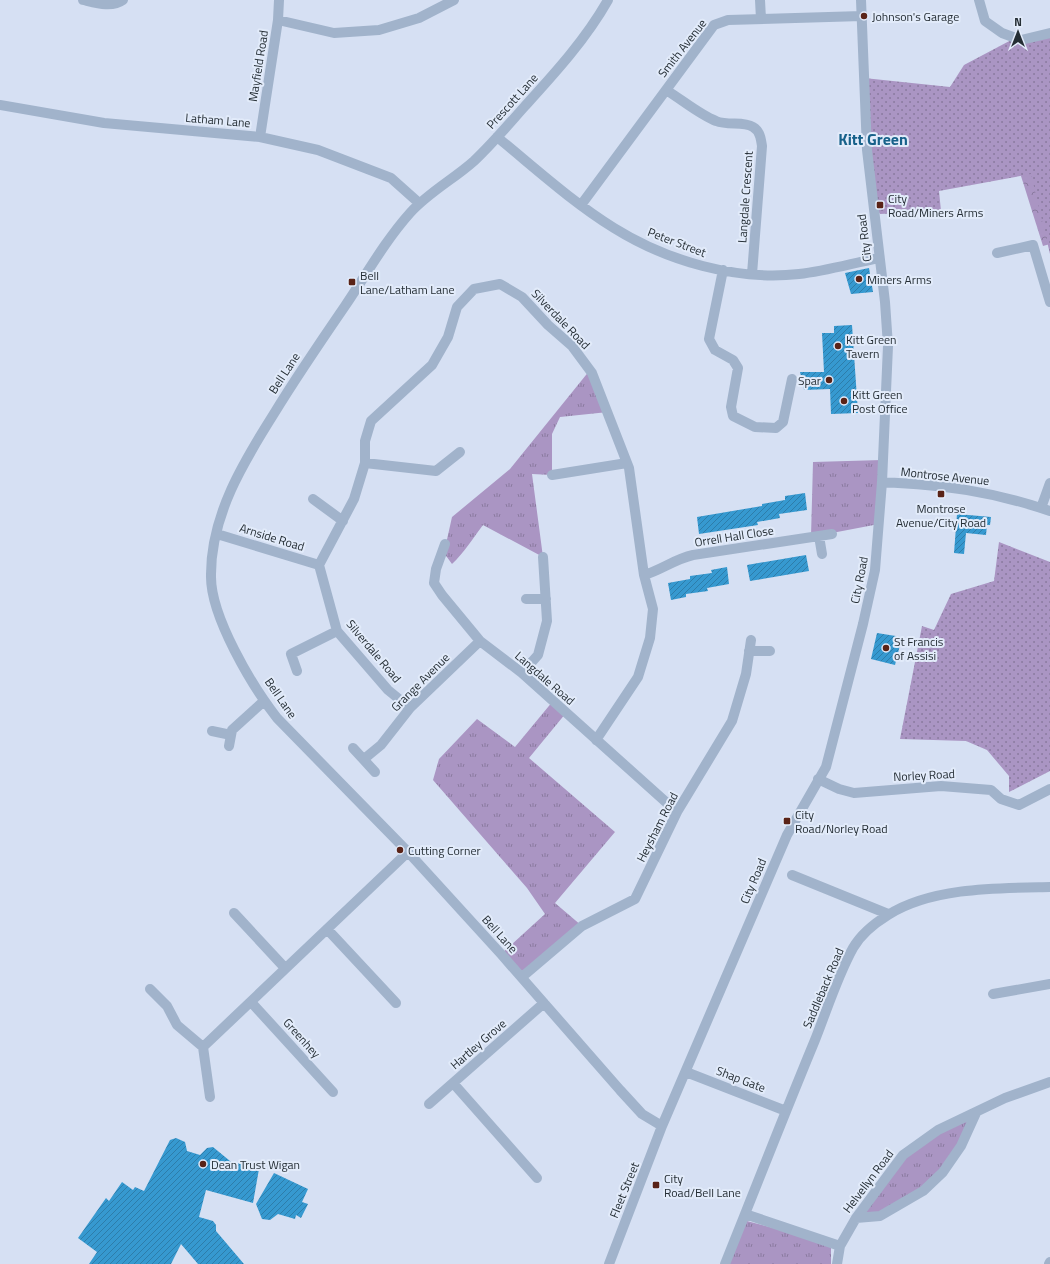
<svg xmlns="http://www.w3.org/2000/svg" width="1050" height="1264" font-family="'Titillium Web',sans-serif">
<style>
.grass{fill:url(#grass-tufts)}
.forest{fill:url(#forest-crowns)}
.park{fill:url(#park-dots)}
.building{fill:url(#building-hatch)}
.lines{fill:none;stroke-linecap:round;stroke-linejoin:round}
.minor{stroke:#a1b3cb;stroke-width:10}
.poi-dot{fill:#5a2317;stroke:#e2ebfa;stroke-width:1.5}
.labels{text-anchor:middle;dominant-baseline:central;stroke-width:4;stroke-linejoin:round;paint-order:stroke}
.poi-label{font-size:12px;fill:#252e35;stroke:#e2ebfa;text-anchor:start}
.street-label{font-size:12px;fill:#252e35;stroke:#e2ebfa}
.district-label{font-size:16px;font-weight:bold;fill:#17618a;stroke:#e2ebfa}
</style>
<defs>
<pattern id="grass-tufts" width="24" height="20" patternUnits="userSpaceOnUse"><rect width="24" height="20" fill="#aa95c3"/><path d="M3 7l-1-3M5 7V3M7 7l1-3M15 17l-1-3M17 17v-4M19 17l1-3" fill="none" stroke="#8a7a9f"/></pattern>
<pattern id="forest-crowns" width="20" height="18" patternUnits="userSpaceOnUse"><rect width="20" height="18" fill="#aa95c3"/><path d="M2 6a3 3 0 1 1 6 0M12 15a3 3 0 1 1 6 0" fill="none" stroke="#8a7a9f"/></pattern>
<pattern id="park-dots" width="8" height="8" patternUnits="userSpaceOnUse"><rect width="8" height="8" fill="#aa95c3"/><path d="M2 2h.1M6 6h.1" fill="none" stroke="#8a7a9f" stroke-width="1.8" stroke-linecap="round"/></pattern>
<pattern id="building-hatch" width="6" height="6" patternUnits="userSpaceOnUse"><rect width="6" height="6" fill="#3699d0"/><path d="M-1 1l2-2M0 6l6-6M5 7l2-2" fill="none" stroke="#2d7daa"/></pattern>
</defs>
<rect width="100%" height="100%" fill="#d6e0f3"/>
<!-- grass -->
<path class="grass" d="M590,370L608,412L560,417L552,434V475L532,474L543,557L483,525C473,538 464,553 452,564L444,553L452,517L510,469Z
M882,460L879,524L811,537L813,462Z
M553,701L566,713L529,758L615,832L555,903L582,926L522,977L501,954L545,914L527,888L433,780L439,759L477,719L515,747Z
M976,1113L950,1162L919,1193L880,1216L856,1218L894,1166L934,1132Z
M743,1220L831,1243V1264H726Z"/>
<!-- forest -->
<path class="forest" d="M1026,112L1050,244L1043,246L1016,160Z"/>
<!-- park -->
<path class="park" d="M1050,29V254L1031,174L939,191L941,211L880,214L873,203L864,78L950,87L964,65L1015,38Z
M999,542L1050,562V771L1009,792V776L987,750L966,741L900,739L922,626L934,630L951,594L994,581Z"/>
<!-- building -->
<path class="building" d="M869,268L873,292L851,294L845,273Z
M852,325L858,413L831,414L830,389L804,390L800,372H824L822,333H834V326Z
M805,493L807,510L779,514L780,518L757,522L758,525L699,534L697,517L762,506V504L785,500V496Z
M957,514L991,517L990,525H987L986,535L966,533L964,554L954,553Z
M806,555L809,571L750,581L747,565Z
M727,567L729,584L707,588L708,591L686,594V597L671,600L668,583L690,579V576L712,573L711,570Z
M877,633L902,637L895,665L871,659Z
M176,1138L185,1142L187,1151L200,1155L207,1148L213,1147L230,1161L259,1169L253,1203L206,1190L199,1217L213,1221L216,1225V1231L244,1264H198L181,1244L171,1264H89L97,1252L78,1238L106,1198L109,1201L122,1182L133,1190L135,1187L144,1191L170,1140Z
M274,1173L308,1189L302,1202L308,1204L301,1218L296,1215L295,1219L278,1214L270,1220L262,1219L256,1204Z"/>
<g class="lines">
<!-- minor -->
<path class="minor" d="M83,0C96,3 112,8 123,0
M608,0C586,39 555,73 525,106C508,125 492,144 474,161C454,179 429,192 410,213C385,241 366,275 345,306C321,341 297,376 275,412C244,461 210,516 211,577C211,617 252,686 277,718L408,852L501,954L620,1090L642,1114L662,1126
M760,0L761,19
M979,0L985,21L1002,33L1021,40L1050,33
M278,20L334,33L379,30L419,18L454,0
M666,90C681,99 700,115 716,121C728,126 743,121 753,127C760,131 761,139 762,146L752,274
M0,105L104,123L260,137L318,150L391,178L419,203
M260,137L278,20L279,0
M497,137C535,168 572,202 614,228C667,261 736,281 799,274C826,271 853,263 879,258
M581,205L714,25L728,20L862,16
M997,253L1033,245L1050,302
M723,270L709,339L715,350L733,360L738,368L731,407L733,416L755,427L776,428L783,422L792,379
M365,463L436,471L460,452
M552,475L627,463
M882,482C944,485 991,491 1050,511
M313,499L343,521
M1041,508L1050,483
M217,534L319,565
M819,536L822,554
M445,544L436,569L434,583L442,595L480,641L522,673L677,812
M644,575C661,570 675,559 693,555L832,534
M526,599H546
M749,651H770
M297,671L291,654L337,631
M522,673L538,655L547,621L543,557
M410,708L388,690L337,631L319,565L354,499L365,463V441L371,421L432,365L448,337L457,307L474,289L500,284L522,297L548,325L572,346L592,373L629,468L644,575L653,609L650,638L638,677L596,740
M212,731L231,735
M229,746L232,730L264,701
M353,748L375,772
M364,759L381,745L410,708L480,641
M818,779L839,789L854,793L941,786L991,790L1001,799L1019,805L1050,789
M792,875L888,914
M234,913L285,968
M327,929L396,1003
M522,977L582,926L635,899L677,812L732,721L746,674L751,640
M150,989L167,1006L177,1025L203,1047
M993,994L1050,984
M251,1002L333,1092
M686,1072L786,1111
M453,1083L537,1178
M210,1097L203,1047L408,852
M429,1104L544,1003
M745,1214C768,1156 791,1098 815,1040C827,1010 837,977 853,948C861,934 875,923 888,915C932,887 999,888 1050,887
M856,1218L880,1216L923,1191L943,1172L961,1146L976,1113
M609,1264L662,1126L787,835L826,767L863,624L875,570L882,482L888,346L885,302L867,150L861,0
M725,1264L745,1214L840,1246
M837,1264L840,1246L856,1218L903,1155L938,1130L1005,1098L1050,1082
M1049,1264L1050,1262"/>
</g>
<!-- markers -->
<g class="poi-dot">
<circle cx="864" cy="16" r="4"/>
<rect x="876" y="201" width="8" height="8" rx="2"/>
<circle cx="859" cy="279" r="4"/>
<rect x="348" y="278" width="8" height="8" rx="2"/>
<circle cx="838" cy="346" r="4"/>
<circle cx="829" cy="380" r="4"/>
<circle cx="844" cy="401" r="4"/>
<rect x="937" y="490" width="8" height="8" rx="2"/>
<circle cx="886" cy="648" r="4"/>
<rect x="783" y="817" width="8" height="8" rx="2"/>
<circle cx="400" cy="850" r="4"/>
<circle cx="203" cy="1164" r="4"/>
<rect x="652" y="1181" width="8" height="8" rx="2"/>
</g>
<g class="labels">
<!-- poi labels -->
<g class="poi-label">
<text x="872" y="16">Johnson's Garage</text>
<text x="888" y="198">City<tspan x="888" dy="14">Road/Miners Arms</tspan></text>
<text x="360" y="275">Bell<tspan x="360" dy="14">Lane/Latham Lane</tspan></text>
<text x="867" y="279">Miners Arms</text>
<text x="846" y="339">Kitt Green<tspan x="846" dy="14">Tavern</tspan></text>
<text x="821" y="380" text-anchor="end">Spar</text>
<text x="852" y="394">Kitt Green<tspan x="852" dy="14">Post Office</tspan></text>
<text x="941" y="508" text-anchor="middle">Montrose<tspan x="941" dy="14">Avenue/City Road</tspan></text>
<text x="894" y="641">St Francis<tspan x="894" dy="14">of Assisi</tspan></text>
<text x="795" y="814">City<tspan x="795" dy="14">Road/Norley Road</tspan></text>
<text x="408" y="850">Cutting Corner</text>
<text x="211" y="1164">Dean Trust Wigan</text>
<text x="664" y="1178">City<tspan x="664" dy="14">Road/Bell Lane</tspan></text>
</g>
<!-- street labels -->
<g class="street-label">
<text transform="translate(682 48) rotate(-52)">Smith Avenue</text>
<text transform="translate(258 66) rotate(-81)">Mayfield Road</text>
<text transform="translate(512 101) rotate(-48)">Prescott Lane</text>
<text transform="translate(218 120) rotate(5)">Latham Lane</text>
<text transform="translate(745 197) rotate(-86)">Langdale Crescent</text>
<text transform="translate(864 238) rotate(-97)">City Road</text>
<text transform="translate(677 242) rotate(21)">Peter Street</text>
<text transform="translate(561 319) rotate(46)">Silverdale Road</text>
<text transform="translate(284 373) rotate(-57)">Bell Lane</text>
<text transform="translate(945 476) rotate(6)">Montrose Avenue</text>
<text transform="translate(734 536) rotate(-9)">Orrell Hall Close</text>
<text transform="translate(272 537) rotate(17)">Arnside Road</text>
<text transform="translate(859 580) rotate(-79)">City Road</text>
<text transform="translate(374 651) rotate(50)">Silverdale Road</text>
<text transform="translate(545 678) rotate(41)">Langdale Road</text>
<text transform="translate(420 682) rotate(-45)">Grange Avenue</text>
<text transform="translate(281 698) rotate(55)">Bell Lane</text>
<text transform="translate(924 775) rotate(-3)">Norley Road</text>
<text transform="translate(657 827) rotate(-63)">Heysham Road</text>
<text transform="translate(753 881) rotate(-67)">City Road</text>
<text transform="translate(500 934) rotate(48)">Bell Lane</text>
<text transform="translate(823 988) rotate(-67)">Saddleback Road</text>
<text transform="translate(302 1038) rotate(48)">Greenhey</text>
<text transform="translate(478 1044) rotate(-41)">Hartley Grove</text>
<text transform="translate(741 1079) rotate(21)">Shap Gate</text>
<text transform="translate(868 1181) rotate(-53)">Helvellyn Road</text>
<text transform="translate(624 1190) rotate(-68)">Fleet Street</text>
</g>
<!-- district labels -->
<g class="district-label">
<text x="873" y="139">Kitt Green</text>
</g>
</g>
<!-- north arrow -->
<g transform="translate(1018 32)" stroke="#e2ebfa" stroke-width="3" paint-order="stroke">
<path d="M0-3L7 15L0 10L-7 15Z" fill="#252e35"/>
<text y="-6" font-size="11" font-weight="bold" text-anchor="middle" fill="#252e35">N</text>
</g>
</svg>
